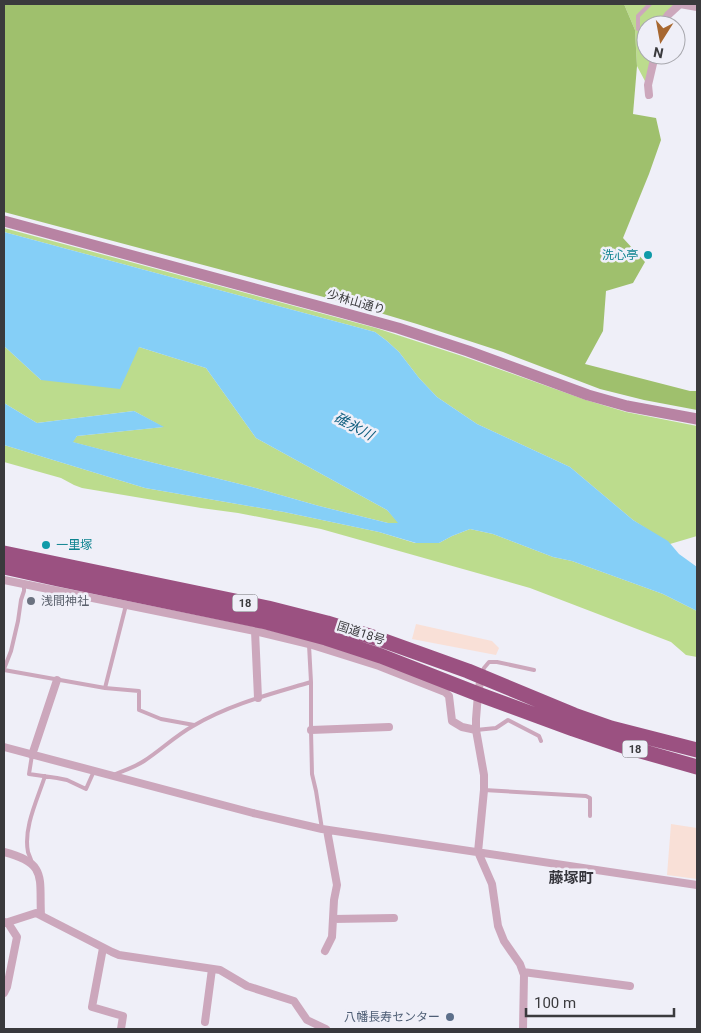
<svg xmlns="http://www.w3.org/2000/svg" width="701" height="1033" font-family="Roboto,'Noto Sans JP',sans-serif">
<style>
.commercial{fill:#f9e0d7}
.green{fill:#bcdc8d}
.forest{fill:#9fc06d}
.water{fill:#85cff7}
.lines{fill:none;stroke-linecap:round;stroke-linejoin:round}
.lane{stroke:#cca7bc;stroke-width:4}
.street{stroke:#cca7bc;stroke-width:8}
.secondary{stroke:#b883a3;stroke-width:11}
.highway{stroke:#9b5181;stroke-width:15}
.culture-dot{fill:#0f9aa8;stroke:#efeff8;stroke-width:2}
.worship-dot{fill:#6b7280;stroke:#efeff8;stroke-width:2}
.service-dot{fill:#5c6f8a;stroke:#efeff8;stroke-width:2}
.labels{text-anchor:middle;dominant-baseline:central;stroke-width:5;stroke-linejoin:round;paint-order:stroke}
.shield{fill:#efeff8;stroke:#707075;stroke-width:1}
.shield-label{font-size:11px;font-weight:bold;fill:#3a3a3d}
.culture-label{font-size:12px;fill:#0d838f;stroke:#efeff8;text-anchor:end}
.street-label{font-size:12px;fill:#3a3a3d;stroke:#efeff8}
.worship-label{font-size:12px;fill:#5b616d;stroke:#efeff8;text-anchor:start}
.service-label{font-size:12px;fill:#4e5e75;stroke:#efeff8;text-anchor:end}
.water-label{font-size:14px;font-style:italic;fill:#115f7f;stroke:#efeff8}
.quarter-label{font-size:15px;font-weight:bold;fill:#35353c;stroke:#efeff8}
</style>
<rect width="100%" height="100%" fill="#efeff8"/>
<!-- commercial -->
<path class="commercial" d="M416,624L492,641L499,648L496,655L412,639Z
M671,824L697,828V879L667,875Z"/>
<!-- green -->
<path class="green" d="M624,4H675L659,21L658,25H646V55H652L646,83L637,66L635,30Z
M4,228L376,328L462,356L586,400L626,412L697,426V536L670,544L633,520L570,467L477,424L437,397L419,378L399,352L387,341L375,332L4,232Z
M4,346L41,380L139,347L206,368L256,438L387,510L399,523H388L319,506L252,487L134,458L72,442L77,436L163,427L134,411L37,423L4,403Z
M4,445L145,488L284,512L379,532L415,543H439L452,536L470,529L493,534L553,557L572,561L663,594L697,611V657L686,655L671,642L530,588L321,529L238,513L201,508L82,488L74,485L61,478L4,462Z"/>
<!-- forest -->
<path class="forest" d="M4,4H624L635,30L637,66L633,114L656,118L661,140L649,174L623,238L645,262L633,283L606,291L603,331L585,364L690,391H697V410L644,400L600,389L503,352L417,324L350,304L4,212Z"/>
<!-- water -->
<path class="water" d="M4,232L375,332L387,341L399,352L419,378L437,397L477,424L570,467L633,520L668,541L679,554L697,567V611L663,594L572,561L553,557L493,534L470,529L452,536L439,543H416L379,532L284,512L145,488L4,445V403L37,423L134,411L164,427L77,436L73,442L134,458L252,487L319,506L388,523H398L387,510L256,438L206,368L139,347L120,389L41,380L4,346Z"/>
<g class="lines">
<!-- lane -->
<path class="lane" d="M638,29V16L650,4
M309,645L311,682V730L312,774L316,791L322,829
M4,669L11,651L18,621L21,600L24,591V585
M4,670L105,688L139,691V710L161,719L194,725
M482,674L484,668L489,662H497L534,670
M105,688L126,605
M476,730L496,728L508,720L539,736L541,741
M32,755L29,774L57,778L67,780L86,789L94,771
M113,775C123,771 135,767 144,761C161,750 175,736 193,726C230,704 271,694 311,682
M484,790L586,796L590,798V816
M32,863C31,859 29,855 28,852C23,828 38,798 45,776"/>
<!-- street -->
<path class="street" d="M680,4L697,7
M661,25L668,15L680,4
M649,95L648,85L655,55
M4,580L255,631L309,644L379,666L445,692L449,696L452,721L462,727L476,730
M255,631L258,698
M481,676L478,694L476,719V730L484,775V790L478,852L492,884L498,926L504,941L520,964L524,975L523,1029
M311,730L389,727
M4,747L253,813L322,829L697,885
M32,755L57,680
M4,852C48,863 39,878 41,915
M333,919L394,918
M4,922L8,923L17,937L7,987L4,993
M5,923L36,913L112,952L119,955L220,970L247,986L294,1001L307,1020L326,1029
M103,948L92,1007L123,1016L121,1029
M325,951L332,937L334,900L337,885L327,830
M523,972L630,986
M205,1022L212,969"/>
<!-- secondary -->
<path class="secondary" d="M4,221L340,312L398,328L468,351L588,395L627,406L697,419"/>
<!-- highway -->
<path class="highway" d="M4,553L268,608L327,623L379,639L468,671L574,715L611,728L697,750
M4,567L58,579L266,622L326,638L381,656L478,694L573,729L623,746L697,767"/>
</g>
<!-- markers -->
<g class="culture-dot">
<circle cx="648" cy="255" r="5"/>
<circle cx="46" cy="545" r="5"/>
</g>
<circle class="worship-dot" cx="31" cy="601" r="5"/>
<circle class="service-dot" cx="450" cy="1017" r="5"/>
<g class="labels">
<!-- shield labels -->
<g class="shield">
<rect x="232.5" y="594.5" width="25" height="17" rx="4"/>
<rect x="622.5" y="740.5" width="25" height="17" rx="4"/>
</g>
<g class="shield-label">
<text x="245" y="603">18</text>
<text x="635" y="749">18</text>
</g>
<!-- culture labels -->
<g class="culture-label">
<text x="638" y="255">洗心亭</text>
<text x="56" y="545" text-anchor="start">一里塚</text>
</g>
<!-- street labels -->
<g class="street-label">
<text transform="translate(356 302) rotate(16)">少林山通り</text>
<text transform="translate(361 633) rotate(18)">国道18号</text>
</g>
<!-- worship labels -->
<g class="worship-label">
<text x="41" y="601">浅間神社</text>
</g>
<!-- service labels -->
<g class="service-label">
<text x="440" y="1017">八幡長寿センター</text>
</g>
<!-- water labels -->
<g class="water-label">
<text transform="translate(354 426) rotate(28)">碓氷川</text>
</g>
<!-- quarter labels -->
<g class="quarter-label">
<text x="571" y="878">藤塚町</text>
</g>
</g>
<!-- border -->
<rect width="701" height="1033" fill="none" stroke="#3a3a3d" stroke-width="10"/>
<!-- north arrow -->
<g transform="translate(661 40) rotate(191)"><circle r="24" fill="#efeff8" stroke="#a7a7ad"/>
<path d="M0-4L9 19L0 12L-9 19Z" fill="#a76730"/>
<text y="-8" font-size="14" font-weight="bold" text-anchor="middle" fill="#3a3a3d">N</text>
</g>
<!-- scale -->
<path d="M526 1008v8h148v-8" fill="none" stroke="#3a3a3d" stroke-width="2.5"/>
<text x="534" y="1008" font-size="15" fill="#3a3a3d" stroke="#efeff8" stroke-width="4" paint-order="stroke">100 m</text>
</svg>
